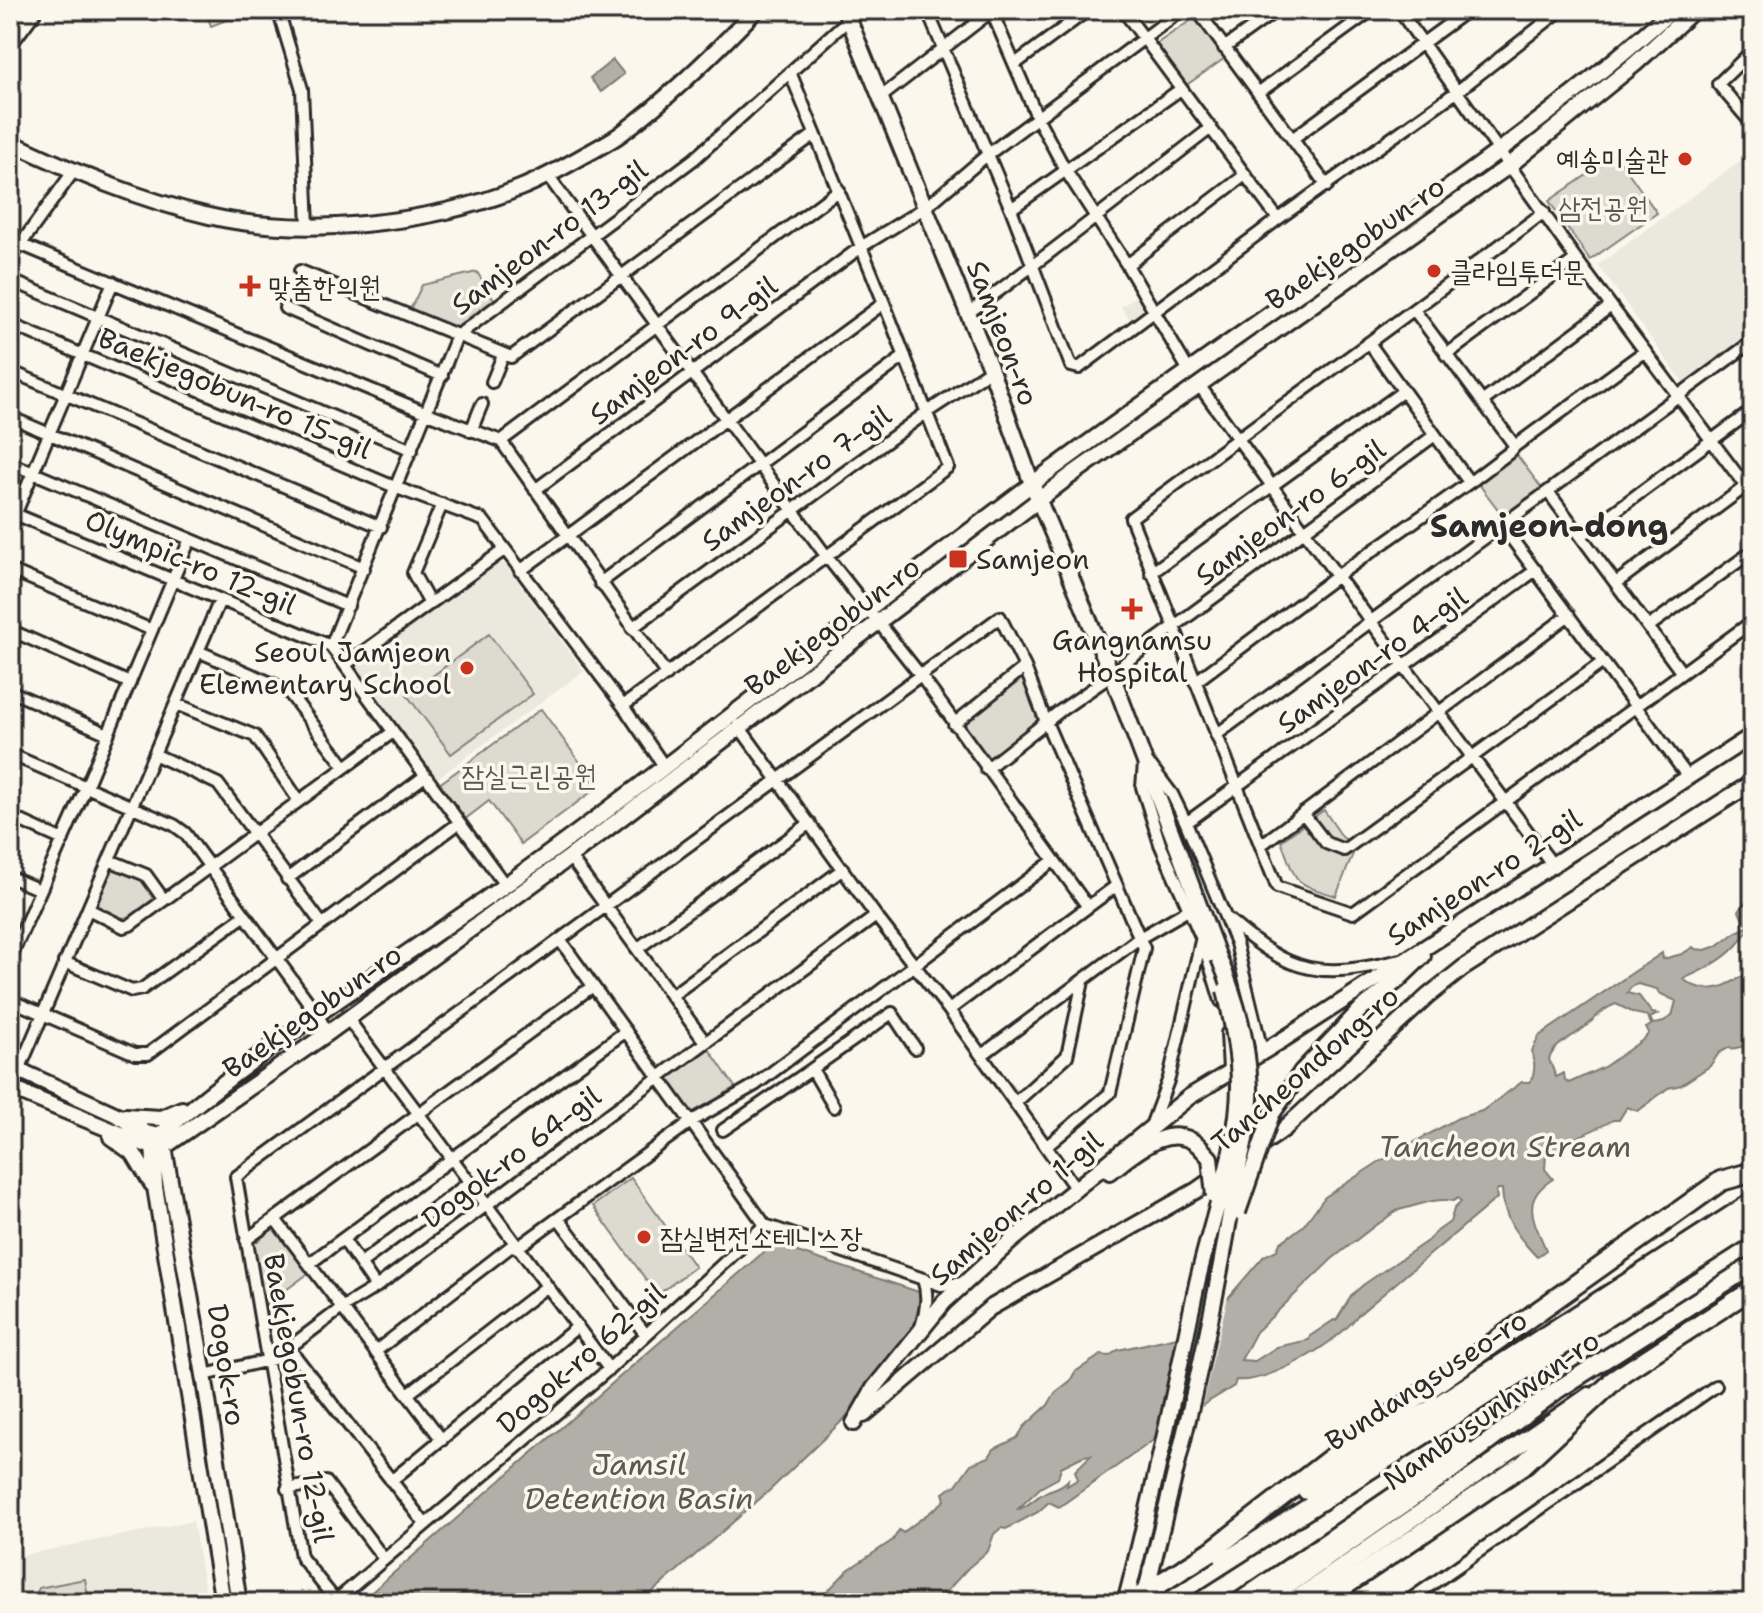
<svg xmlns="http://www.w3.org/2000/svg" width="1763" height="1613" font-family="'Shantell Sans','Poor Story',sans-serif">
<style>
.built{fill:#ebe8de}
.green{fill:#dddad0;stroke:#84827e;stroke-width:2}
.water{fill:#b1afa7;stroke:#7b7a75;stroke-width:2;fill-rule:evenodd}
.pier{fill:#fbf7ec}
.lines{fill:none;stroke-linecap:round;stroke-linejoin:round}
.street-casing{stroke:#2b2b2b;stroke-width:16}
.secondary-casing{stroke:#2b2b2b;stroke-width:20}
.primary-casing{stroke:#2b2b2b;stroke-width:22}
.highway-casing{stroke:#2b2b2b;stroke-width:24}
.street{stroke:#fbf7ec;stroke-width:10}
.secondary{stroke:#fbf7ec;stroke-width:14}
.primary{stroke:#fbf7ec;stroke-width:16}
.highway{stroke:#fbf7ec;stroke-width:18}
.secondary-bridge-casing{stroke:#2b2b2b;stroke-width:20;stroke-linecap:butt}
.highway-bridge-casing{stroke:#2b2b2b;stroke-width:24;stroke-linecap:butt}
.secondary-bridge{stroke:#fbf7ec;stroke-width:14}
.highway-bridge{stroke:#fbf7ec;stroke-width:18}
.poi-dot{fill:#c8321e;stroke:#fbf7ec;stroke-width:3}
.labels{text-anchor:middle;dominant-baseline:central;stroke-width:7;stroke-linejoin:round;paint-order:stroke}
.poi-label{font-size:28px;fill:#2b2b2b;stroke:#fbf7ec;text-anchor:start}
.park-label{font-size:28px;fill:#585754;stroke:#fbf7ec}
.street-label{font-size:28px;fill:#2b2b2b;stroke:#fbf7ec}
.water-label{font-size:30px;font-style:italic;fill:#5a5956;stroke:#fbf7ec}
.quarter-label{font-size:32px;font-weight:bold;fill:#2b2b2b;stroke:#fbf7ec}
</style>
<rect width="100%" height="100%" fill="#fbf7ec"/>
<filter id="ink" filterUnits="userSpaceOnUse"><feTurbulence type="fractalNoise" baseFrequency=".0125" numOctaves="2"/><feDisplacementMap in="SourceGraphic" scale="16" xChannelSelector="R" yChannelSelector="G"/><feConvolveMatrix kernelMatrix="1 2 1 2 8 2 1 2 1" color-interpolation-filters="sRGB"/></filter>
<g filter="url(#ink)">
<!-- built -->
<path class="built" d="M1742,160L1753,175V333L1684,384L1598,265Z
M1136,296L1143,306L1141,313L1130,321L1121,307Z
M495,560L505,564L584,671L435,780L350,666Z
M193,1521L207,1603H10V1563L13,1557Z"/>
<!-- green -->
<path class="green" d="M205,10H253L211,26Z
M1199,15L1228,56L1185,86L1156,44Z
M1616,155L1657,213L1590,260L1549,201Z
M477,272L495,301L455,331L409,312L422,285Z
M1514,451L1543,490L1506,520L1475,479Z
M489,634L533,694L451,754L407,695Z
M1025,667L1046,722L986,769L954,724Z
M541,709L598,787L521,844L489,801L464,820L438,785Z
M1324,810L1343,838L1357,844L1336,896C1292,883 1297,883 1281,841Z
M111,863L143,876L160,898C126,921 129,924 91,906Z
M709,1049L735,1087L692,1116L666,1078Z
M631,1178L695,1267L657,1295L593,1206Z
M277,1226L309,1273L264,1306L253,1244Z
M85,1579L89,1603H32L39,1588Z"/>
<!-- water -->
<path class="water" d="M613,60L624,74L601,92L590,78Z
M1753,898V928C1744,933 1742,940 1735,947C1721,962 1701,971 1683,979C1708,999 1729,985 1753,970V1044L1732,1049L1730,1047L1719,1053L1710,1066L1681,1085L1668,1088L1638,1111L1627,1107L1619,1120H1613C1599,1128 1584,1134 1569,1141C1561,1145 1556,1153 1546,1156L1545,1169L1553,1179C1519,1200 1534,1220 1546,1250L1537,1257C1517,1236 1503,1219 1502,1189H1498L1496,1192L1497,1198L1357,1316C1339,1342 1269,1384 1236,1380L1234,1386L1203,1405L1059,1507L1049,1502L1038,1512L1006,1529L1001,1528L994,1534L988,1551L968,1568L936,1603H816L848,1570L893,1540L899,1530L903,1533C917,1521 932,1512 945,1500L943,1493L956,1485L971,1464L989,1457L994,1449L1017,1438L1024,1427L1048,1405L1055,1393L1070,1381L1075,1372L1101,1355L1109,1356L1118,1350L1177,1337L1228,1298L1264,1256L1277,1250L1280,1243L1303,1226L1325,1197L1377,1163L1458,1118L1482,1111L1522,1082H1530C1536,1072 1535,1061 1532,1051L1539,1036L1662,953L1663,959L1682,954L1693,947L1695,949L1705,950L1717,946L1736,932L1752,925L1744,923L1739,911L1742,905ZM1638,984L1657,989L1659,993L1676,1001L1672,1016L1660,1023L1653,1024L1650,1018L1658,1014L1652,1013L1639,996L1627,993L1632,986ZM1616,1004L1634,1013L1648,1016L1651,1025L1646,1028L1649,1033L1644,1039L1604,1067L1569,1083L1565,1080L1564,1073L1556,1077L1549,1059C1556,1041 1573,1038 1586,1026C1597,1017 1602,1009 1616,1004ZM1458,1198L1461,1202L1454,1209L1450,1222L1436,1232L1430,1239L1363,1285L1352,1295L1336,1321L1334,1320L1310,1336L1309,1340L1277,1347L1255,1361L1241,1360L1256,1332L1332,1259L1377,1224C1385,1221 1390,1213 1399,1210C1416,1206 1436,1197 1453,1201ZM1091,1455L1075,1471L1078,1479L1067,1486L1068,1480C1061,1488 1054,1488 1046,1492C1035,1497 1027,1508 1018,1509L1040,1488L1058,1478L1061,1467L1083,1456Z
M773,1244L919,1292L922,1320L844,1419L770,1490L640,1603H359Z"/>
<!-- pier -->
<path class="pier" d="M1230,1288L1201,1410L1152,1447L1180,1330L1226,1295Z"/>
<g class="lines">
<defs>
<path id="street" d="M278,10L302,89L308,226
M927,10L1011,209L1071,366L1079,368L1278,219L1459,90L1561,10
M991,10L1038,119L1066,171L1127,265L1189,371
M1123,10L1278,219
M1197,10L1327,186
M1399,10L1576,259L1753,496
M1224,48L1277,10
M1753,50L1718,84L1753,125
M1015,64L1088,10
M1258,93L1372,10
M881,97L993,10
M1292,139L1468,10
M548,176L827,557L921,676L1088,907
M1011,209L1181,89
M1544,212C1408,316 1268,415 1131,518L1277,887L1353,913L1753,621
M10,240L427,413L501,441L667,675
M10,259L73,172
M1127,265L1245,175
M300,271L511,357L815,134
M10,280L412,450
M285,308L442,376
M1415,311L1515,446
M968,313C1051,254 1130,190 1211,128
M10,324L397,488L483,520L623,706L664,766
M1369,343L1469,482
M1446,355L1576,259
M10,371L381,527
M492,382L503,355
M1199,385L1337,576L1552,864
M1482,402L1611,306
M10,417L364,568
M471,431L482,404
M501,441L839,190
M10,463L348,606
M535,490L861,247L926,207L987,155L1182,10
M1549,493L1682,673
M10,512L331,646L505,885
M10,527L113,282
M1503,527L1688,777
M1581,536L1753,410
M10,570L152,630
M520,571L884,303
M1151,573L1402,392
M600,583L905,356
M1616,583L1753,481
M430,604L413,573L442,504
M1648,627L1753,551
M632,628L927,412L991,370
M10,630L130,683
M331,646L457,336L694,159L848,20
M198,651L287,690L345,767
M345,665L504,550
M1195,682L1337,576L1473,480L1510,452L1515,446L1645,351
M10,691L108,734
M176,704L255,736L299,801
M623,706L948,467L884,303L790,72
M954,724L1025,667
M738,725L876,916L949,1010L1076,1189
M1216,735L1753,341
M10,754L174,825L185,833L317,1014L328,1033
M154,754L218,784L322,924
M1144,764L1142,787L1160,844L1202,939L1221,1001
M1151,766L1172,794L1186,823L1236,943L1262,1051
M986,769L1060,711L1112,675L1127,661L1435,435
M1303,813L1326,843L1344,850L1603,662
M10,816L63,840
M1186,823L1536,570
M1261,845L1569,615
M570,857L705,1042
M109,860L146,875L164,900
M10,877L40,890
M287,879L425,776
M88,909L124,927L130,925L393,732
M1229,920C1292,975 1320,979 1400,960
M560,940L765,1225
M637,949L810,823
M10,959L86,787L190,539
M64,962L132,991L142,989L244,916
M671,996L843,869
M10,1000L135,1054H148L459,823
M949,1010L1116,886
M348,1019L609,1369
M1227,1033L1229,1070
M982,1055L1138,939L1188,910
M19,1070L220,600
M1016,1102L1067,1056L1083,981
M834,1107L812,1069L892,1013L915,1048
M1151,1126L1169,1078L1201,941
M723,1130L812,1069
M275,1219L442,1440
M559,1219L646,1335
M343,1239L376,1287
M246,1240L593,986
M517,1248L692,1121L755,1085L1053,861
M310,1263L626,1031
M361,1263L470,1182
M921,1327C926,1310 929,1296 923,1279
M289,1348L425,1524
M376,1351L514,1244
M204,1375L274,1359L343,1307L376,1287L876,916
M408,1394L546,1287
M391,1481L577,1327
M287,1489L326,1482L384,1559
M336,1601L301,1557L236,1177L1000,617L1025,667L1046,722L1144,948L1110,1093L1047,1146
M333,1603L609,1369L765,1225L941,1285L964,1283
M1405,1603L1716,1386"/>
<path id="secondary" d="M845,10L991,370L1032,484L1112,675L1219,958
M10,142C74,172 140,200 209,216C303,238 431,224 520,188C543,179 564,167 585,155C597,148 610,142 622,133C670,97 714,54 756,10
M10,1066L117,1115L146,1133L159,1136C266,1042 389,968 504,886C684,757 855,616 1032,484C1144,401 1259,322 1372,242C1476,169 1578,95 1672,10
M1302,1071L1362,1008L1397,981L1423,956
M10,1088L152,1147H164L328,1033L570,857L1070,476L1510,165L1635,64L1694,10
M125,1116L161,1118L182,1109
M111,1137L134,1154L152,1184
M160,1138L164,1147L204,1375L239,1603
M153,1139L155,1187L223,1603
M1110,1172C1133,1155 1169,1120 1198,1145
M864,1415L990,1308L1197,1190L1284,1129L1428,996L1463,968L1753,782
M854,1423L874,1388L944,1302L1010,1242L1189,1097L1284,1039L1753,735"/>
<path id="primary" d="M10,41L33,10
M1611,1381L1753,1289
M1237,1603L1464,1448
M1263,1603L1438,1480L1557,1390L1753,1265
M1291,1603L1589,1396"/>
<path id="highway" d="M1307,1490L1753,1202
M1210,1552L1330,1459L1689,1204L1721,1181L1753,1172
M1161,1603L1753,1223
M1319,1603L1523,1465L1620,1375"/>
</defs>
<!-- street casing -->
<use href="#street" class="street-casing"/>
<!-- secondary casing -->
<use href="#secondary" class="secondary-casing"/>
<!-- primary casing -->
<use href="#primary" class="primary-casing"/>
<!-- highway casing -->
<use href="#highway" class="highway-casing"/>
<!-- street -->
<use href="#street" class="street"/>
<!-- secondary -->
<use href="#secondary" class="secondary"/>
<!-- primary -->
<use href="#primary" class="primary"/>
<!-- highway -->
<use href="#highway" class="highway"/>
<defs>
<path id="secondary-bridge" d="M1198,1145L1210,1158L1214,1196
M1238,1212L1272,1114L1302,1071
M1144,1599C1177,1465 1212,1331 1233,1195C1239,1159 1252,1125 1250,1087C1247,1038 1238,1004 1219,958
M1125,1603C1152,1499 1174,1394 1196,1288C1209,1226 1239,1148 1239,1086C1239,1054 1232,1022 1225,990"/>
<path id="highway-bridge" d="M1129,1603L1210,1552"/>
</defs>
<!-- secondary-bridge casing -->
<use href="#secondary-bridge" class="secondary-bridge-casing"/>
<!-- highway-bridge casing -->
<use href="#highway-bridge" class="highway-bridge-casing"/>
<!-- secondary-bridge -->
<use href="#secondary-bridge" class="secondary-bridge"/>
<!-- highway-bridge -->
<use href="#highway-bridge" class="highway-bridge"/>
</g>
</g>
<!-- markers -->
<g class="poi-dot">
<circle cx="1685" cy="159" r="8"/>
<circle cx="1434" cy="271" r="8"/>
<path d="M246 274h8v8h8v8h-8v8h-8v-8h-8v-8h8z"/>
<rect x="948" y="549" width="20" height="20" rx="4"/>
<path d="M1128 597h8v8h8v8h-8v8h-8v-8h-8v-8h8z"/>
<circle cx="467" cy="668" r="8"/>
<circle cx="644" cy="1237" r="8"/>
</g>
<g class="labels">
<!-- poi labels -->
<g class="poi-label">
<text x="1669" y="159" text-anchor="end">예송미술관</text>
<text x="1450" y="271">클라임투더문</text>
<text x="268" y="286">맞춤한의원</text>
<text x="976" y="559">Samjeon</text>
<text x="1132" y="640" text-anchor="middle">Gangnamsu<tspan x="1132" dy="32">Hospital</tspan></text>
<text x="451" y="652" text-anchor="end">Seoul Jamjeon<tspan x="451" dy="32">Elementary School</tspan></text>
<text x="660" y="1237">잠실변전소테니스장</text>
</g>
<!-- park labels -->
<g class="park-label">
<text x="1603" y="207">삼전공원</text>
<text x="529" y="775">잠실근린공원</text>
</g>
<!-- street labels -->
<g class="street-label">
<text transform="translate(549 237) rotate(-37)">Samjeon-ro 13-gil</text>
<text transform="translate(1355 243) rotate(-35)">Baekjegobun-ro</text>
<text transform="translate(1003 333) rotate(69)">Samjeon-ro</text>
<text transform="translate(683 350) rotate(-37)">Samjeon-ro 9-gil</text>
<text transform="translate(235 393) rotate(23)">Baekjegobun-ro 15-gil</text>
<text transform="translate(796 478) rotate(-36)">Samjeon-ro 7-gil</text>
<text transform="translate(1290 512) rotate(-36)">Samjeon-ro 6-gil</text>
<text transform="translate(191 562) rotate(23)">Olympic-ro 12-gil</text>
<text transform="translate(832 626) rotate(-37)">Baekjegobun-ro</text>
<text transform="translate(1372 660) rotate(-36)">Samjeon-ro 4-gil</text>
<text transform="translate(1484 877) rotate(-33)">Samjeon-ro 2-gil</text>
<text transform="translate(312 1011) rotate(-35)">Baekjegobun-ro</text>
<text transform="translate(1305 1069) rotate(-41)">Tancheondong-ro</text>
<text transform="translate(511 1157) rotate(-37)">Dogok-ro 64-gil</text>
<text transform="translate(1016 1208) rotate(-41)">Samjeon-ro 1-gil</text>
<text transform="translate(581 1358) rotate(-41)">Dogok-ro 62-gil</text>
<text transform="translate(227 1365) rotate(81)">Dogok-ro</text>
<text transform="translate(1426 1380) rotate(-33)">Bundangsuseo-ro</text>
<text transform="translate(299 1398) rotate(80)">Baekjegobun-ro 12-gil</text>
<text transform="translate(1491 1410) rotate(-35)">Nambusunhwan-ro</text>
</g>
<!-- water labels -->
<g class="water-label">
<text x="1505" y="1146">Tancheon Stream</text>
<text x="639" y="1464">Jamsil<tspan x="639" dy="34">Detention Basin</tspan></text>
</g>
<!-- quarter labels -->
<g class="quarter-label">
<text x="1549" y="525">Samjeon-dong</text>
</g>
</g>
<!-- margin -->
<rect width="1763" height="1613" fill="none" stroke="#fbf7ec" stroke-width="40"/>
<rect x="20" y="20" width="1723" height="1573" fill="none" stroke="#2b2b2b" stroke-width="3" filter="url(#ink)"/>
</svg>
